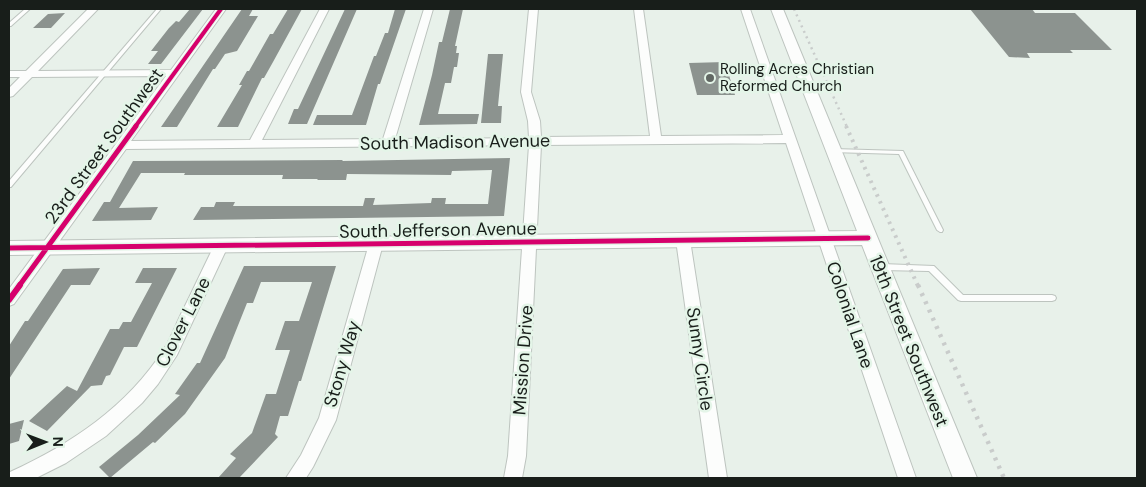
<svg xmlns="http://www.w3.org/2000/svg" width="1146" height="487" font-family="'DM Sans',sans-serif">
<style>
.building{fill:#8c938f}
.lines{fill:none;stroke-linecap:round;stroke-linejoin:round}
.lane-casing{stroke:#bdc4bf;stroke-width:2}
.street-casing{stroke:#bdc4bf;stroke-width:2}
.secondary-casing{stroke:#bdc4bf;stroke-width:2}
.lane{fill:#fcfdfc;fill-rule:evenodd}
.street{fill:#fcfdfc;fill-rule:evenodd}
.secondary{fill:#fcfdfc;fill-rule:evenodd}
.rail-far2{stroke:#c9cccb;stroke-width:2.5;stroke-dasharray:2 4;stroke-linecap:butt}
.rail-far1{stroke:#c9cccb;stroke-width:4;stroke-dasharray:2.5 5;stroke-linecap:butt}
.rail{stroke:#c9cccb;stroke-width:4.5;stroke-dasharray:3 6;stroke-linecap:butt}
.cycleway-far2-casing{stroke:#e4f5e8;stroke-width:6}
.cycleway-far1-casing{stroke:#e4f5e8;stroke-width:8}
.cycleway-casing{stroke:#e4f5e8;stroke-width:9}
.cycleway-far2{stroke:#d6006c;stroke-width:4}
.cycleway-far1{stroke:#d6006c;stroke-width:5}
.cycleway{stroke:#d6006c;stroke-width:6}
.poi-dot{fill:#616863;stroke:#e4f5e8;stroke-width:2}
.labels{text-anchor:middle;dominant-baseline:central;stroke-width:5;stroke-linejoin:round;paint-order:stroke}
.far-poi-label{font-size:15px;fill:#181e1a;stroke:#e4f5e8;text-anchor:start}
.street-label{font-size:18px;fill:#181e1a;stroke:#e4f5e8}
</style>
<rect width="100%" height="100%" fill="#e8f1ea"/>
<!-- building -->
<path class="building" d="M190,9H203L161,64H148L158,51H151L169,28L176,21L179,22Z
M242,9H253L249,16H258L237,51L225,54L215,69H213L177,127H161Z
M288,9H302L273,62L264,78H262L238,127H217L242,85H239L247,71H249L270,34H273Z
M345,9H357L307,124H288L294,109H298Z
M395,9H406L380,84H378L366,125H313L317,115H352L374,56H376L385,33H388Z
M450,9H463L455,46H457L456,53H459L457,67H454L451,83H445L438,114H479L477,124L419,125L432,75L439,42H442Z
M970,9H1032L1035,13H1075L1112,50H1070L1073,53H1027L1030,58L1009,57Z
M65,13L51,28H33L48,14Z
M488,54H503L498,106H502L501,123H481Z
M725,62L735,95H697L689,63Z
M510,158L504,216L193,220L201,207H214L216,202H235L233,206H363L365,198H375L373,205L431,203L432,198H446L445,204H488L492,170L452,171L451,175L347,174L346,180H317L318,179H282L283,175H184L185,173H141L119,208L158,207L151,220L92,221L104,202H110L133,161L343,160L342,161Z
M244,266H336L301,381H299L288,416H280L275,434L278,437L239,478H218L236,458L230,454L252,433L266,394H276L290,350H275L285,321H299L312,282H261L253,303H247L225,358L185,414L155,443L153,442L110,478L99,467L138,435L180,395L175,394L197,363H200Z
M100,268L90,285H71L9,379V346L25,321H28L63,269Z
M143,268H177L137,347H124L110,375L106,376L102,385L91,386L47,431L29,421L67,386L77,391L110,329H119L123,322H131L152,283H135Z
M24,420L19,441L9,444V424Z"/>
<g class="lines">
<defs>
<path id="lane" d="M25,9H30L11,26H9V23Z
M157,9H161L11,187H9V181Z
M833,149L903,151L943,230L942,232H940L937,230L899,154L831,152L830,151Z
M882,264L934,266L963,295H1052L1055,296L1056,298L1055,300L1052,301H961L958,300L929,271L882,270L879,269L878,267L879,265Z"/>
<path id="street" d="M88,9H98L38,71L171,70L216,9H226L131,141L250,140L320,9H329L262,140L383,139L424,9H433L395,139L529,138L528,121L521,92L529,9H538L531,92L540,121L541,137L650,136L634,9H643L661,136L783,135L741,9H750L916,478H898L786,143L541,145L526,456L522,478H504L508,456L529,145L126,149L14,304L9,306V289L166,76L32,77L13,96L9,97V88L20,77H9V71H26Z
M683,235L688,236L690,240L727,478H709L676,240L678,236Z
M376,239L381,240L383,244L336,420L313,467L306,478H286L301,455L319,418L369,244L371,240Z
M221,241L226,242L228,246L177,355L158,384L142,403L106,436L66,463L36,478H9L10,472C71,444 127,407 164,349C171,338 176,324 182,312C193,290 203,268 214,246L216,242Z"/>
<path id="secondary" d="M771,9H783L977,478H953L862,245L9,255V241L857,231Z"/>
</defs>
<!-- lane casing -->
<use href="#lane" class="lane-casing"/>
<!-- street casing -->
<use href="#street" class="street-casing"/>
<!-- secondary casing -->
<use href="#secondary" class="secondary-casing"/>
<!-- lane -->
<use href="#lane" class="lane"/>
<!-- street -->
<use href="#street" class="street"/>
<!-- secondary -->
<use href="#secondary" class="secondary"/>
<!-- rail-far2 -->
<path class="rail-far2" d="M794,9L847,127"/>
<!-- rail-far1 -->
<path class="rail-far1" d="M846,126L918,286"/>
<!-- rail -->
<path class="rail" d="M918,285L1004,478"/>
<defs>
<path id="cycleway-far2" d="M135,127L221,9"/>
<path id="cycleway-far1" d="M9,248L868,238
M19,286L136,126"/>
<path id="cycleway" d="M9,300L20,285"/>
</defs>
<!-- cycleway-far2 casing -->
<use href="#cycleway-far2" class="cycleway-far2-casing"/>
<!-- cycleway-far1 casing -->
<use href="#cycleway-far1" class="cycleway-far1-casing"/>
<!-- cycleway casing -->
<use href="#cycleway" class="cycleway-casing"/>
<!-- cycleway-far2 -->
<use href="#cycleway-far2" class="cycleway-far2"/>
<!-- cycleway-far1 -->
<use href="#cycleway-far1" class="cycleway-far1"/>
<!-- cycleway -->
<use href="#cycleway" class="cycleway"/>
</g>
<!-- markers -->
<circle class="poi-dot" cx="710" cy="78" r="5"/>
<g class="labels">
<!-- far-poi labels -->
<g class="far-poi-label">
<text x="720" y="69">Rolling Acres Christian<tspan x="720" dy="17">Reformed Church</tspan></text>
</g>
<!-- street labels -->
<g class="street-label">
<text transform="translate(455 142) rotate(-1)">South Madison Avenue</text>
<text transform="translate(104 146) rotate(-54)">23rd Street Southwest</text>
<text transform="translate(438 230) rotate(-1)">South Jefferson Avenue</text>
<text transform="translate(850 315) rotate(71)">Colonial Lane</text>
<text transform="translate(183 322) rotate(-63)">Clover Lane</text>
<text transform="translate(909 341) rotate(68)">19th Street Southwest</text>
<text transform="translate(700 359) rotate(82)">Sunny Circle</text>
<text transform="translate(523 360) rotate(-86)">Mission Drive</text>
<text transform="translate(342 364) rotate(-74)">Stony Way</text>
</g>
</g>
<!-- border -->
<rect width="1146" height="487" fill="none" stroke="#181e1a" stroke-width="20"/>
<!-- north arrow -->
<g transform="translate(45 442) rotate(89)" stroke="#e4f5e8" stroke-width="4" paint-order="stroke">
<path d="M0-4L9 19L0 12L-9 19Z" fill="#181e1a"/>
<text y="-8" font-size="14" font-weight="bold" text-anchor="middle" fill="#181e1a">N</text>
</g>
</svg>
